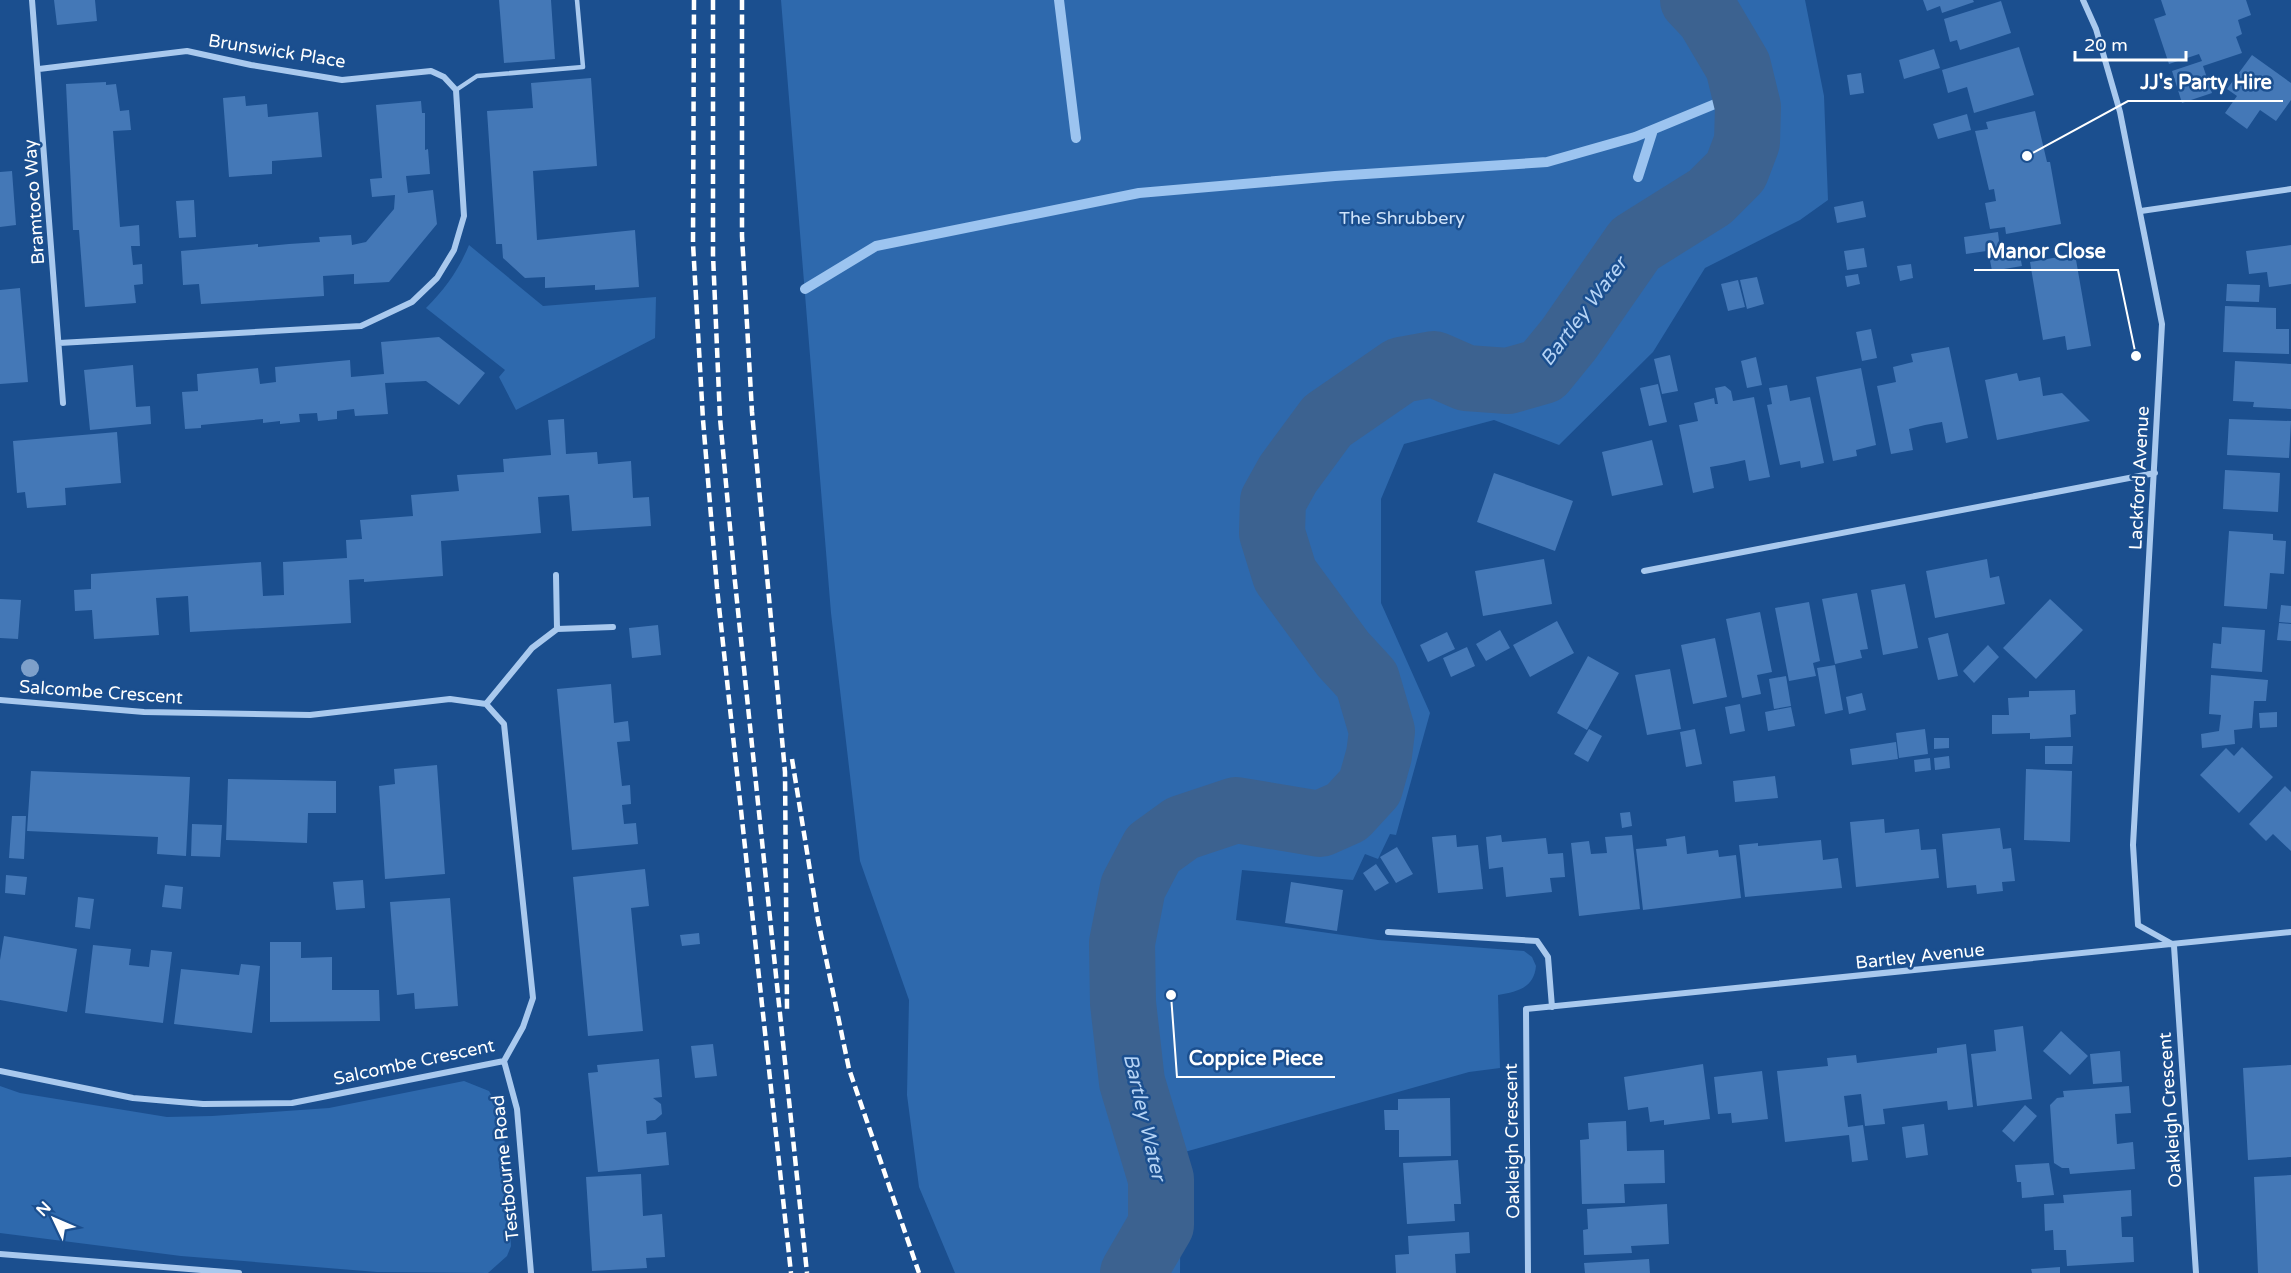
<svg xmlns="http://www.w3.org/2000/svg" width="2291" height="1273" font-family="'Varela Round',sans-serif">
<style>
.green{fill:#2e69ad}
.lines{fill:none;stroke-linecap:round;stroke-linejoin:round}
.stream{stroke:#9cc4f0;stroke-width:10}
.river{stroke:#3c6290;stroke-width:66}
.building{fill:#4478b7}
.service{stroke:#a9c9ee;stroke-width:4.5}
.minor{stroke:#a9c9ee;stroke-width:6}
.rail{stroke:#fff;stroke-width:4.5;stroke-dasharray:10 4.5;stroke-linecap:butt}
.tree{fill:#7ea0ca}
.labels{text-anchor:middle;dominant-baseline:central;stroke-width:5;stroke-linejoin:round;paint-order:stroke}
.street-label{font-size:18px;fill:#fff;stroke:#1b4f8f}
.park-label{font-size:18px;fill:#cfe3fa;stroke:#1b4f8f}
.water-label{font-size:20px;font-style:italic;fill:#b5d3f5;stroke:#1b4f8f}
.leader{fill:none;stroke:#fff;stroke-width:2}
.callout-dot{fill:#fff;stroke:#1b4f8f;stroke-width:2}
.callout-label{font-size:20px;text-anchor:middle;font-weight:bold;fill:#fff;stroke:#1b4f8f;stroke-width:5;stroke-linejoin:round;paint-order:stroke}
</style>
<rect width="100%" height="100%" fill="#1b4f8f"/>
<!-- green -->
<path class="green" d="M781,0H1805L1824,96L1828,200L1800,220L1705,268L1653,352L1559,445L1494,420L1404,444L1381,499V603L1430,713L1396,835L1390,834L1378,859L1365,854L1353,880L1242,870L1236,920L1378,940L1524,951L1532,957L1536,966C1534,988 1517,992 1498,995L1500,1068L1469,1072L1181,1153L1180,1273H955L919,1187L907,1095L909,1000L860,861L831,613Z
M469,245L543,306L656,297L655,338L516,410L499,377L505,370L426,308C446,288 458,271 469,245Z
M464,1081L489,1091L503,1116L511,1246L507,1256L488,1273L377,1272L181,1256L0,1233V1086L20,1093L167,1117L212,1116L329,1108Z"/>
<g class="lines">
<!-- stream -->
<path class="stream" d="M1059,0L1076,138
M1638,177L1653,130
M805,289L876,246L1139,193L1335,176L1547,162L1635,137L1744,92"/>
<!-- river -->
<path class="river" d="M1133,1273L1161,1225V1179L1132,1082L1123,1003L1122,943L1133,887L1153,849L1182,828L1236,810L1320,824L1347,812L1370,787L1379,755L1382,731L1367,680L1343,654L1285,575L1272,533L1273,501L1288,474L1327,421L1401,370L1434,364L1466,378L1508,381L1543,371L1569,339L1635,244L1710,197L1736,171L1747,142L1748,107L1738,66L1709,17L1693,0"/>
</g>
<!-- building -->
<path class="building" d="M54,0H95L97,21L57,25Z
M499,0H551L555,59L504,63Z
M1923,0H1973L1974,2L1942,13L1940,6L1927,11Z
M2161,0H2246L2251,15L2238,20L2242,34L2236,37L2242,53L2203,66L2212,93L2182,103L2172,71L2202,61L2199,54L2169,64L2154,19L2166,15Z
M2001,1L2011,33L1960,50L1957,40L1950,42L1944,19Z
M2019,47L2034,95L1974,113L1967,87L1948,93L1942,70Z
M1934,49L1940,68L1904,79L1899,60Z
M2252,55L2291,83V100L2276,121L2260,110L2247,129L2225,113L2237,96L2227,89Z
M1861,73L1864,93L1850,95L1847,75Z
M591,78L597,166L533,171L537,240L635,230L639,287L595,290V285L545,288V277L525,278L503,258L502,244H496L487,111L533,108L531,83Z
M106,82V85L116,84L120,111L129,110L131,130L113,131L120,227L139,225L140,246H131L133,265L142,264L143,284L134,285L136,303L85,307L79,230H73L66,84Z
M245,96L246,106L267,104L268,117L318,112L322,157L272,161V174L229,177L223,98Z
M421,101L422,113H425V150L428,149L430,174L406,176L408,193L433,190L437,224L389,282L354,284V274L323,276L324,296L201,304L199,284L183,285L181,251L258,244V247L289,244L320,242L319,237L351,235L352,245L366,242L394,209L395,195L372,197L370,179L382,178L376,105Z
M2035,111L2047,162H2050L2061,224L2006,234L2005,227L1990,229L1985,203L1996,201L1994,189L1989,190L1975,131L1988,129L1986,122Z
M1967,114L1971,130L1938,139L1933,124Z
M12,171L16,225L0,227V172Z
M194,200L196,237L179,238L176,201Z
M1863,201L1866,217L1837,223L1834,207Z
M1998,232L2000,249L1966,254L1964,237Z
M2291,245V284L2269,287L2267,272L2249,274L2246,251Z
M1864,248L1867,267L1847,270L1844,251Z
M2019,250L2022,266L1992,271L1989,255Z
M2075,254L2091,346L2067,350L2065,336L2043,340L2030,262Z
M1911,264L1913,278L1900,281L1897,266Z
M1858,274L1860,284L1847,287L1845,276Z
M1757,277L1764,304L1747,309L1740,280Z
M1738,280L1745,307L1728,311L1721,284Z
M2227,284L2260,285L2259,302L2226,301Z
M20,288L28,382L0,384V290Z
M2225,306L2276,308V329H2289V354L2223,352Z
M1871,329L1877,358L1862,361L1856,332Z
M439,337L485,373L459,405L426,381L385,383L388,414L355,416L354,409L337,411V419L318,421L317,413L299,414L300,422L280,424V421L263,423V419L201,425V428L185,429L182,392L198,391L197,374L258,368L260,384L276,382L275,367L350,360L351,377L384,374L381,342Z
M1949,347L1968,438L1946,443L1942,422L1925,425L1909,429L1913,450L1891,454L1877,386L1896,382L1893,367L1913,362L1911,354Z
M1670,355L1678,391L1662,394L1654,359Z
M1756,357L1762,385L1747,388L1741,361Z
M2235,361L2291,364V409L2253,407L2254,402L2233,401Z
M133,365L136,407L150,406L151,424L90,430L84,370Z
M1861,368L1876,445L1856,450L1857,456L1833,461L1816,377Z
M2017,373L2019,381L2040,377L2043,396L2062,393L2090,421L1997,440L1985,380Z
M1658,384L1667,422L1649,426L1640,388Z
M1787,385L1790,401L1810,397L1824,463L1801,468L1800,461L1780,465L1767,405L1772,404L1769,388Z
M1725,386L1731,391L1733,401L1754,397L1770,477L1749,481L1745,460L1727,464L1710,467L1714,488L1693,493L1679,425L1698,421L1694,403L1714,398L1715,404H1718L1715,388Z
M564,419L566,454L597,452L598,464L631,461L633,498L649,497L651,526L572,531L569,495L538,497L541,533L441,541L443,576L364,582V579L349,580L351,623L190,632L188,596L156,598L159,635L94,639L92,610L75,611L74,590L91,589V574L261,562L263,596L284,595L283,562L347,558L346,540L362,539L360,520L413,516L411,495L459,491L457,475L504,472L503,459L551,455L548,420Z
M2229,419L2291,421L2289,458L2227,455Z
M117,432L121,483L65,488L66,505L27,508L25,492L17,493L13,441Z
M1652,440L1663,485L1612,496L1602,452Z
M2225,470L2280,473L2278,512L2223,509Z
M1494,473L1573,501L1555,551L1477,522Z
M2229,531L2273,534V540L2286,541L2284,574L2270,573L2267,609L2224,606Z
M1544,559L1552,604L1483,616L1475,571Z
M1987,559L1990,578L1999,576L2005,604L1935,618L1926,571Z
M1905,584L1918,648L1883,655L1871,590Z
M1857,593L1868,649L1860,650L1862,658L1835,664L1822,599Z
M0,599L21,600L18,639L0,638Z
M2050,599L2083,630L2036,679L2003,648Z
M1809,602L1820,661L1813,663L1816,676L1789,681L1775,608Z
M2281,605L2291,606V623L2279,622Z
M1760,612L1772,672L1757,675L1761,694L1742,698L1726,619Z
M1557,621L1574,653L1530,677L1513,645Z
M2279,623L2291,624V641L2277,640Z
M658,625L661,655L632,658L629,628Z
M2222,627L2265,630L2262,672L2211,668L2213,643L2221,644Z
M1500,630L1510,648L1486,661L1476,644Z
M1447,632L1455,649L1428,662L1420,645Z
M1948,633L1958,676L1938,680L1928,638Z
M1715,638L1727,697L1693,704L1681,645Z
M1988,645L1999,657L1974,683L1963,671Z
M1467,647L1475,666L1451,677L1443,658Z
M1588,656L1619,673L1587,730L1557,713Z
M1835,665L1843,710L1825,714L1817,668Z
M1670,669L1681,729L1647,735L1635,675Z
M2211,675L2268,680L2266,701H2254L2252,728L2234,730L2235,744L2202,748L2201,734L2219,731L2221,715L2209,714Z
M1786,676L1791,706L1774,709L1769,679Z
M611,684L614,723L628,721L630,741L617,742L622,786L630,785L631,804L622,805L624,824L636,823L638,844L572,850L557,689Z
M2075,690L2076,714L2070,715L2071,737L2030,739V733L1992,734V715H2009L2008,698L2029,697V691Z
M1862,693L1866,710L1849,714L1846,697Z
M1740,704L1745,731L1730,734L1725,707Z
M1791,707L1795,726L1768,731L1765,712Z
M2277,712V727L2260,728L2259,713Z
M1589,729L1602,736L1588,762L1574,754Z
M1695,729L1702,764L1686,767L1680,732Z
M1925,729L1928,754L1899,758L1896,733Z
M1934,738H1949V748L1934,749Z
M1896,742L1898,759L1852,765L1850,749Z
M2045,746H2073L2072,764H2045Z
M2242,747L2273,777L2239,813L2200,775L2226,748L2234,756Z
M1949,756L1950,768L1935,770L1934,758Z
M1930,758L1931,770L1915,772L1914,760Z
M437,765L445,874L385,879L379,786L395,784L394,769Z
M2026,769L2072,771L2070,842L2024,840Z
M31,771L190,777L186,856L157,854L158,837L27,831Z
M1775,776L1778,798L1735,802L1733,781Z
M228,779L336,781V813H308L307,843L226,840Z
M2285,786L2291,792V851L2273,834L2266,841L2249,824Z
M1630,812L1632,826L1622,828L1620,813Z
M12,816H26L24,859L9,858Z
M1884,819L1885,833L1919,829L1921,850L1936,849L1939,878L1856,887L1850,822Z
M192,824L222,825L220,857L191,856Z
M2000,828L2003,849L2011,848L2015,881L2002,882L2003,891L1977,894L1976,885L1947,888L1942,834Z
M1456,835L1457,847L1478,845L1483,889L1438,893L1432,837Z
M1501,835L1502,842L1546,838L1548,854L1563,853L1565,877L1550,878L1552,892L1506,897L1503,867L1489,869L1486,837Z
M1632,835L1640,909L1579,916L1571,843L1589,841L1591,854L1607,853L1605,837Z
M1685,836L1687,854L1718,850L1719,857L1736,855L1741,898L1643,910L1636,849L1667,846L1666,839Z
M1821,840L1823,860L1838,858L1842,888L1745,897L1739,845L1758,843V846Z
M1397,847L1413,874L1396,883L1380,857Z
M1376,864L1389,883L1375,891L1363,873Z
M645,869L649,906L631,908L643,1031L588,1036L573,877Z
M6,875L27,877L25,895L5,893Z
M363,880L365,908L336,910L333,882Z
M1291,882L1343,890L1337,931L1285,923Z
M165,885L183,887L181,909L162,907Z
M78,897L94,899L90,929L75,927Z
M450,898L458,1006L415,1009L414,993L397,995L390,902Z
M699,933L700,944L682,946L680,935Z
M4,936L77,949L67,1012L0,1000V960Z
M270,942H301V958L332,957V990H379L380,1021L270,1022Z
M93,945L131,949L129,965L149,967L151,950L172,952L163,1023L85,1013Z
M241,964L260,966L252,1033L174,1024L181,969L239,975Z
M2023,1026L2032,1099L1977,1106L1971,1054L1996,1051L1994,1030Z
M2061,1031L2088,1056L2070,1075L2043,1051Z
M713,1044L717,1076L695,1078L691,1046Z
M1966,1044L1973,1107L1948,1110L1947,1101L1883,1109L1885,1124L1865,1126L1861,1094L1844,1096L1848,1127L1863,1125L1868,1160L1852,1162L1849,1135L1785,1142L1777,1071L1828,1066L1827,1058L1856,1055L1857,1063L1937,1053V1048Z
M2120,1051L2122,1082L2093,1084L2090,1054Z
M659,1059L662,1097L653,1098L661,1104L662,1114L655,1120L646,1121L647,1134L666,1132L669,1165L598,1172L588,1073L598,1072L597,1065Z
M1703,1064L1710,1119L1664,1125V1120L1650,1122L1648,1107L1628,1110L1624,1077Z
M2291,1065V1157L2248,1160L2243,1068Z
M1762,1071L1768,1119L1732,1123L1731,1113L1718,1114L1714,1077Z
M2129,1086L2131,1113L2115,1114L2117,1144L2133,1142L2135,1169L2070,1174L2069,1168H2062L2054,1163L2050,1105L2057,1098L2064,1097L2063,1091Z
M1450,1098L1451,1156L1399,1157V1130H1385L1384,1110H1398V1099Z
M2025,1105L2037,1116L2014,1142L2002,1131Z
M1626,1121L1627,1151L1664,1150L1665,1183L1624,1184L1625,1203L1582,1204L1580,1140L1589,1139L1588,1123Z
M1924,1124L1928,1155L1906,1158L1902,1127Z
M1458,1160L1461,1204H1454L1455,1221L1407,1224L1403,1163Z
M2049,1163L2054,1195L2022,1198L2021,1182H2017L2015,1165Z
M641,1174L643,1216L662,1214L665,1257L646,1258L647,1268L592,1271L586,1177Z
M2291,1175V1273H2258L2254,1177Z
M2131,1190L2132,1216L2121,1217L2122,1237H2133L2134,1262L2067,1266L2066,1250H2054L2053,1230L2045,1231L2044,1204L2064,1203L2063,1195Z
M1667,1204L1669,1244L1631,1246L1632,1253L1584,1255L1583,1230L1588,1229L1587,1209Z
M1469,1232L1470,1253L1455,1254L1456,1273H1396L1395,1255L1409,1254L1408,1236Z
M1649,1259L1650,1273H1585L1584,1263Z
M2060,1267V1273H2032L2031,1269Z"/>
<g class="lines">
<!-- service -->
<path class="service" d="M456,90L477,76L583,67L577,0"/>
<!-- minor -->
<path class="minor" d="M32,0L63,403
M2083,0L2096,29L2120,112L2162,324L2133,845L2138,925L2174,945
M39,69L187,51L251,65L342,80L431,71L444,77L456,90L464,216L454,250L437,278L412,302L361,326L59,343
M2141,211L2291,189
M1644,571L2155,473
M556,575L557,629
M0,700L144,712L310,715L450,699L486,704L504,724L533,998L523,1027L504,1061L292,1103L203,1104L133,1098L0,1071
M486,704L532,648L557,629L613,627
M1388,932L1537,941L1548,957L1552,1007
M2174,946L2196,1273
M504,1061L517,1109L531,1273
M0,1254L239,1273
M1528,1273L1526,1009L2291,932"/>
<!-- rail -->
<path class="rail" d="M694,0L693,244L703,420L717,588L791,1273
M713,0V255L720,418L735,582L807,1273
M742,0V236L752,412L785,772L787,1009
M792,759L818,920L849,1069L919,1273"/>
</g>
<!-- trees -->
<circle class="tree" cx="30" cy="668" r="9"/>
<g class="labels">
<!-- street labels -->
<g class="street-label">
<text transform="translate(277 51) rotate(9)">Brunswick Place</text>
<text transform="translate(34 202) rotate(-94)">Bramtoco Way</text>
<text transform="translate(2139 478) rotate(-87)">Lackford Avenue</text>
<text transform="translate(101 692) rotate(4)">Salcombe Crescent</text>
<text transform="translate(1920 956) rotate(-6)">Bartley Avenue</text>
<text transform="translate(414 1062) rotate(-12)">Salcombe Crescent</text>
<text transform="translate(2170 1110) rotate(-94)">Oakleigh Crescent</text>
<text transform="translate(1512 1141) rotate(-91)">Oakleigh Crescent</text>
<text transform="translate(505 1168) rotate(-96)">Testbourne Road</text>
</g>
<!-- park labels -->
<g class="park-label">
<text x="1402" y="218">The Shrubbery</text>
</g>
<!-- water labels -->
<g class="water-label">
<text transform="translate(1584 312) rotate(-53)">Bartley Water</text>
<text transform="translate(1144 1117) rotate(77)">Bartley Water</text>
</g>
</g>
<!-- callouts -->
<path class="leader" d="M2027 156L2128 101H2283M2136 356L2118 270H1974M1171 995L1177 1077H1335"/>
<g class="callout-dot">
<circle cx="2027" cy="156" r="6"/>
<circle cx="2136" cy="356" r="6"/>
<circle cx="1171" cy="995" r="6"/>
</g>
<g class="callout-label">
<text x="2206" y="89">JJ's Party Hire</text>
<text x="2046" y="258">Manor Close</text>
<text x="1256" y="1065">Coppice Piece</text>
</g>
<!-- north arrow -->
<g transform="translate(54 1219) rotate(314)" stroke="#1b4f8f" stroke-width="4.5" paint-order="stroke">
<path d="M0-4.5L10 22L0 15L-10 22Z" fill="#ffffff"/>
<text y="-9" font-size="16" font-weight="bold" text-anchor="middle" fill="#ffffff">N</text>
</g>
<!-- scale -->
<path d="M2075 51v9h111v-9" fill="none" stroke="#ffffff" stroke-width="3"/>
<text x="2084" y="51" font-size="18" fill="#ffffff" stroke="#1b4f8f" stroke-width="4.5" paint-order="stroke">20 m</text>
</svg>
